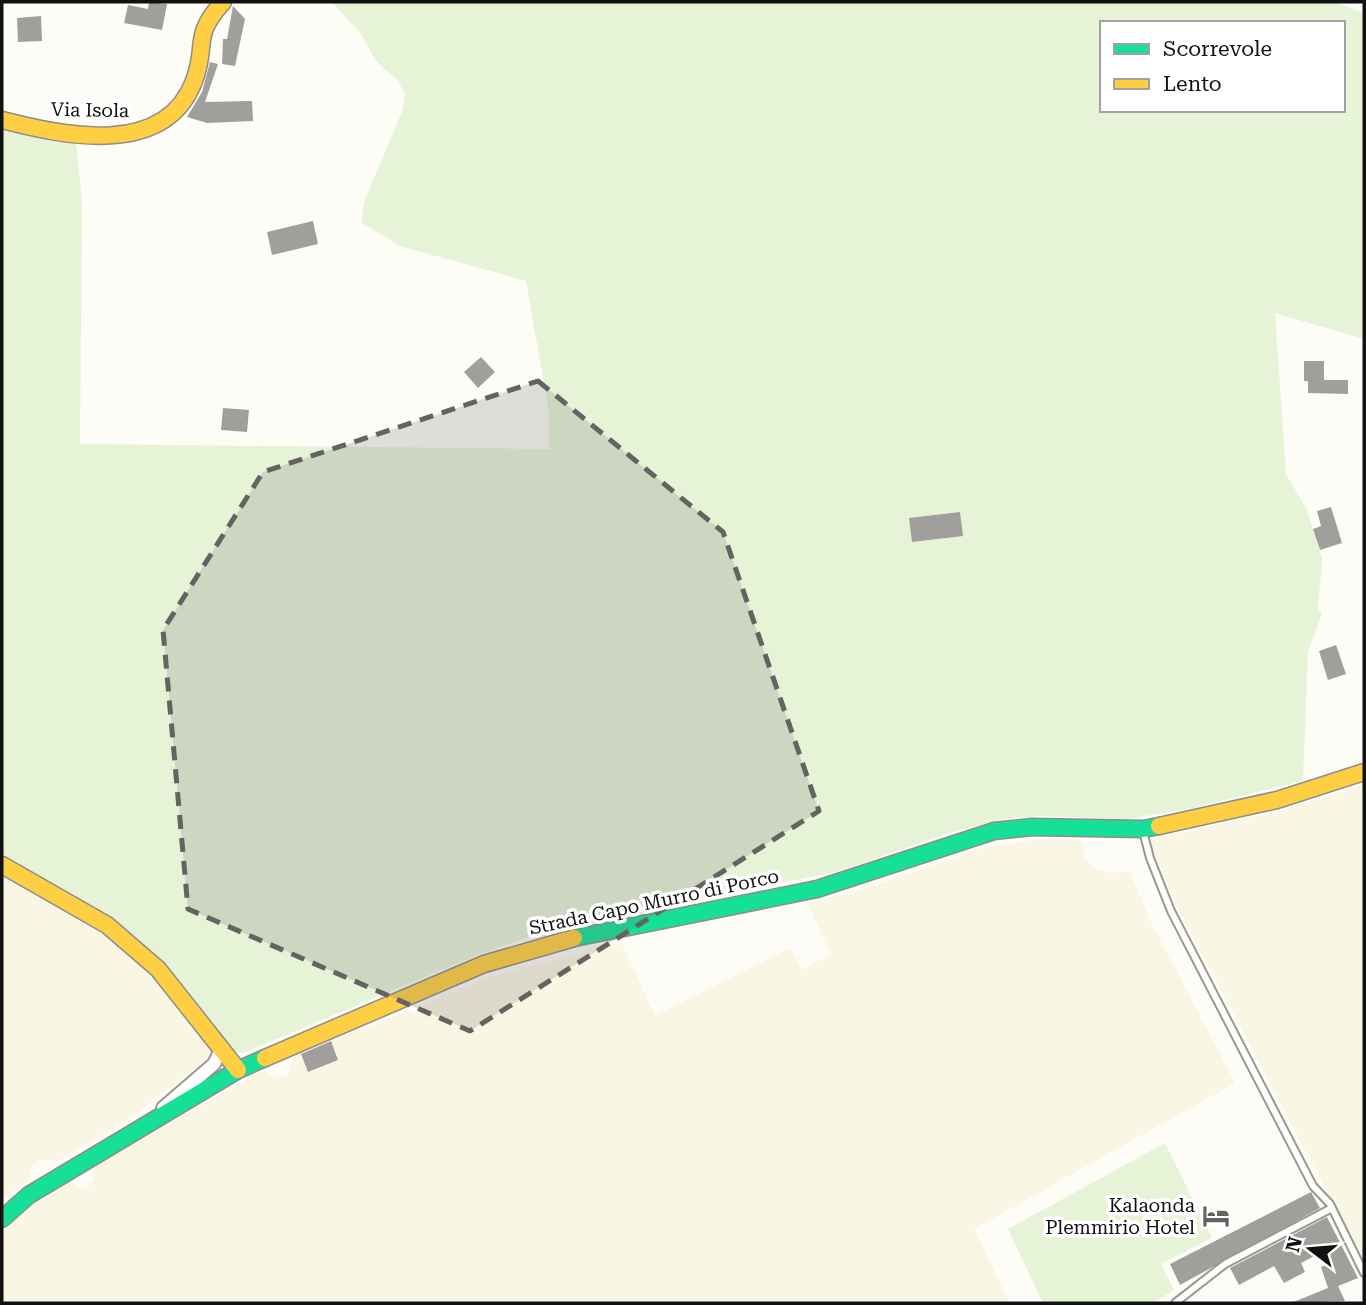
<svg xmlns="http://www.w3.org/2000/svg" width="1366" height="1305" font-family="'Roboto Serif',serif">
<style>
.farmland{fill:#f9f7e4}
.green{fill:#e7f3d7;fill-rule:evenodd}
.building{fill:#a19f9c}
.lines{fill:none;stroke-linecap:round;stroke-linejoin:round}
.lane-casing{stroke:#979795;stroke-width:10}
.street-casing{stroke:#979795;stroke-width:16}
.fast-casing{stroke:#8e8d8b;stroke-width:19}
.slow-casing{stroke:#8e8d8b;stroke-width:19}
.lane{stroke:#fffffe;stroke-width:6}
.street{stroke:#fffffe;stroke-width:12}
.fast{stroke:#16e098;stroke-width:16}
.slow{stroke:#ffcf43;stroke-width:16}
.marked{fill:#646362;fill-opacity:0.2;stroke:#646362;stroke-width:5;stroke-dasharray:14 9;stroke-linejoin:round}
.labels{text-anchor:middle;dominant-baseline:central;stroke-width:7;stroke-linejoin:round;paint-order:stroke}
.street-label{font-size:19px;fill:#111;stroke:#fff}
.poi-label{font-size:19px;fill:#111;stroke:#fff;text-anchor:end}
</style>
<rect width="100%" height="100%" fill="#fdfcf7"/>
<!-- farmland -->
<path class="farmland" d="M1364,785V1262L1178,908L1152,848V839L1278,811Z
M1041,839L1081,840L1085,859L1095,869L1110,873L1130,872L1150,920L1235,1083L974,1229L1010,1303H2V1234L18,1217L69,1181L83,1189L92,1184L96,1165L263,1070L276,1078L288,1074L295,1055L301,1053L308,1072L338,1060L331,1041L410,1010L414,1013L424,1009L423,1005L489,977L622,943L655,1016L790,948L802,970L831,954L807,903L858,891L984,847Z
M2,871L104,930L142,963L213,1051L208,1058L128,1120L58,1161L38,1160L30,1169L32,1178L2,1200Z"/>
<!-- green -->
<path class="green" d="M332,2H1334L1364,13V339L1275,313L1286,474L1307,510L1322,559L1318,609L1322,613L1308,652L1303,781L1189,809L1127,819L1039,816L1004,819L952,832L836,872L643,910L636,905L628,907L624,915L535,935L482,953L243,1053L234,1051L178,981L2,856V125L76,139L82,203L80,444L549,449V412L526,281L400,246L361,222L364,202L403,109L405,94L398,81L376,61L361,34ZM1102,23H1343V110H1102Z
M1165,1143L1212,1238L1161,1264L1174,1290L1154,1303H1043L1008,1229Z"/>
<!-- building -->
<path class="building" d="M149,2L167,4L162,30L124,23L128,5L148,9Z
M233,6L245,19L235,66L222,64L223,39H227Z
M41,16L42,41L18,42L17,18Z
M210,62L218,64L205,102L252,101L253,121L207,123L187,117L202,92Z
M313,221L318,244L272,255L267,232Z
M481,357L495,372L478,388L464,372Z
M1304,361H1324V380H1348V394L1308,393V381H1304Z
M223,408L249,410L247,432L221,430Z
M1331,507L1342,543L1320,550L1313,529L1321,526L1317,511Z
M960,512L963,536L912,542L909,518Z
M1336,645L1346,674L1328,680L1319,651Z
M331,1041L338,1060L308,1072L301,1054Z
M1311,1192L1320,1208L1180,1285L1170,1264Z
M1327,1217L1358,1278L1338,1286L1345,1301L1291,1303L1328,1288L1321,1267L1329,1264L1324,1251L1301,1263L1305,1272L1284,1283L1274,1266L1239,1285L1230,1268Z"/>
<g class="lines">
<defs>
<path id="lane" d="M1143,831L1150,858L1171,911L1313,1186L1330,1204L1364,1273
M1175,1303L1225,1264L1332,1208"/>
<path id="street" d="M163,1108L214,1064L221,1050"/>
<path id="fast" d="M574,938L817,889L994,831L1032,827L1143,829L1159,826
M2,1219L29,1195L238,1070L265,1058"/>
<path id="slow" d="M2,120C64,136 165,158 194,81C208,45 191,37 223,2
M1159,826L1277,800L1364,772
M2,865L107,925L158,969L238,1070
M265,1058L484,964L574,938"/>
</defs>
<!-- lane casing -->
<use href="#lane" class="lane-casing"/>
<!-- street casing -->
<use href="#street" class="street-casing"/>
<!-- fast casing -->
<use href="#fast" class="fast-casing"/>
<!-- slow casing -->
<use href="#slow" class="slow-casing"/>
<!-- lane -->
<use href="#lane" class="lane"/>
<!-- street -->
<use href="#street" class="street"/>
<!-- fast -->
<use href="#fast" class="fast"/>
<!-- slow -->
<use href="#slow" class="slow"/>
</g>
<!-- marked area -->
<path class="marked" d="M538,381L723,532L819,811L470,1031L188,909L163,630L263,472Z"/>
<!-- icons -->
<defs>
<symbol id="hotel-bare" viewBox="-9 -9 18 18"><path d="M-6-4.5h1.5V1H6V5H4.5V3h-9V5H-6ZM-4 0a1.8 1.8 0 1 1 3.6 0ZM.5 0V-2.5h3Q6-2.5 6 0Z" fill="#646362" stroke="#fff" stroke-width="2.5" paint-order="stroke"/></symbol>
</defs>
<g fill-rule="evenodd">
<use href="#hotel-bare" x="1197" y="1197" width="38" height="38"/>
</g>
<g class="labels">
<!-- street labels -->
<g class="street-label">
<text transform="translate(90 110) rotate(1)">Via Isola</text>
<text transform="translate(654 902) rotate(-12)">Strada Capo Murro di Porco</text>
</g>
<!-- poi labels -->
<g class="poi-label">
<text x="1195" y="1205">Kalaonda<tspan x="1195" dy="22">Plemmirio Hotel</tspan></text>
</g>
</g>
<!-- border -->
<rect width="1366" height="1305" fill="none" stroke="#111111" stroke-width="7"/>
<!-- legend -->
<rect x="1100" y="21" width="245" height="91" fill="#ffffff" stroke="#a0a0a0" stroke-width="2"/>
<rect x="1114" y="44" width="35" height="10" fill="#16e098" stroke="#a0a0a0" stroke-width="2"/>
<text x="1163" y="56" font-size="21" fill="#111111">Scorrevole</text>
<rect x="1114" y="79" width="35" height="10" fill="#ffcf43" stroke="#a0a0a0" stroke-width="2"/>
<text x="1163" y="91" font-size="21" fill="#111111">Lento</text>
<!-- north arrow -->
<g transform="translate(1310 1249) rotate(286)" stroke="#ffffff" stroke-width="5" paint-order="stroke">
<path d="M0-5L12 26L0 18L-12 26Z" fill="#111111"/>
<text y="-10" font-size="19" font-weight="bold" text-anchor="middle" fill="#111111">N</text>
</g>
</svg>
